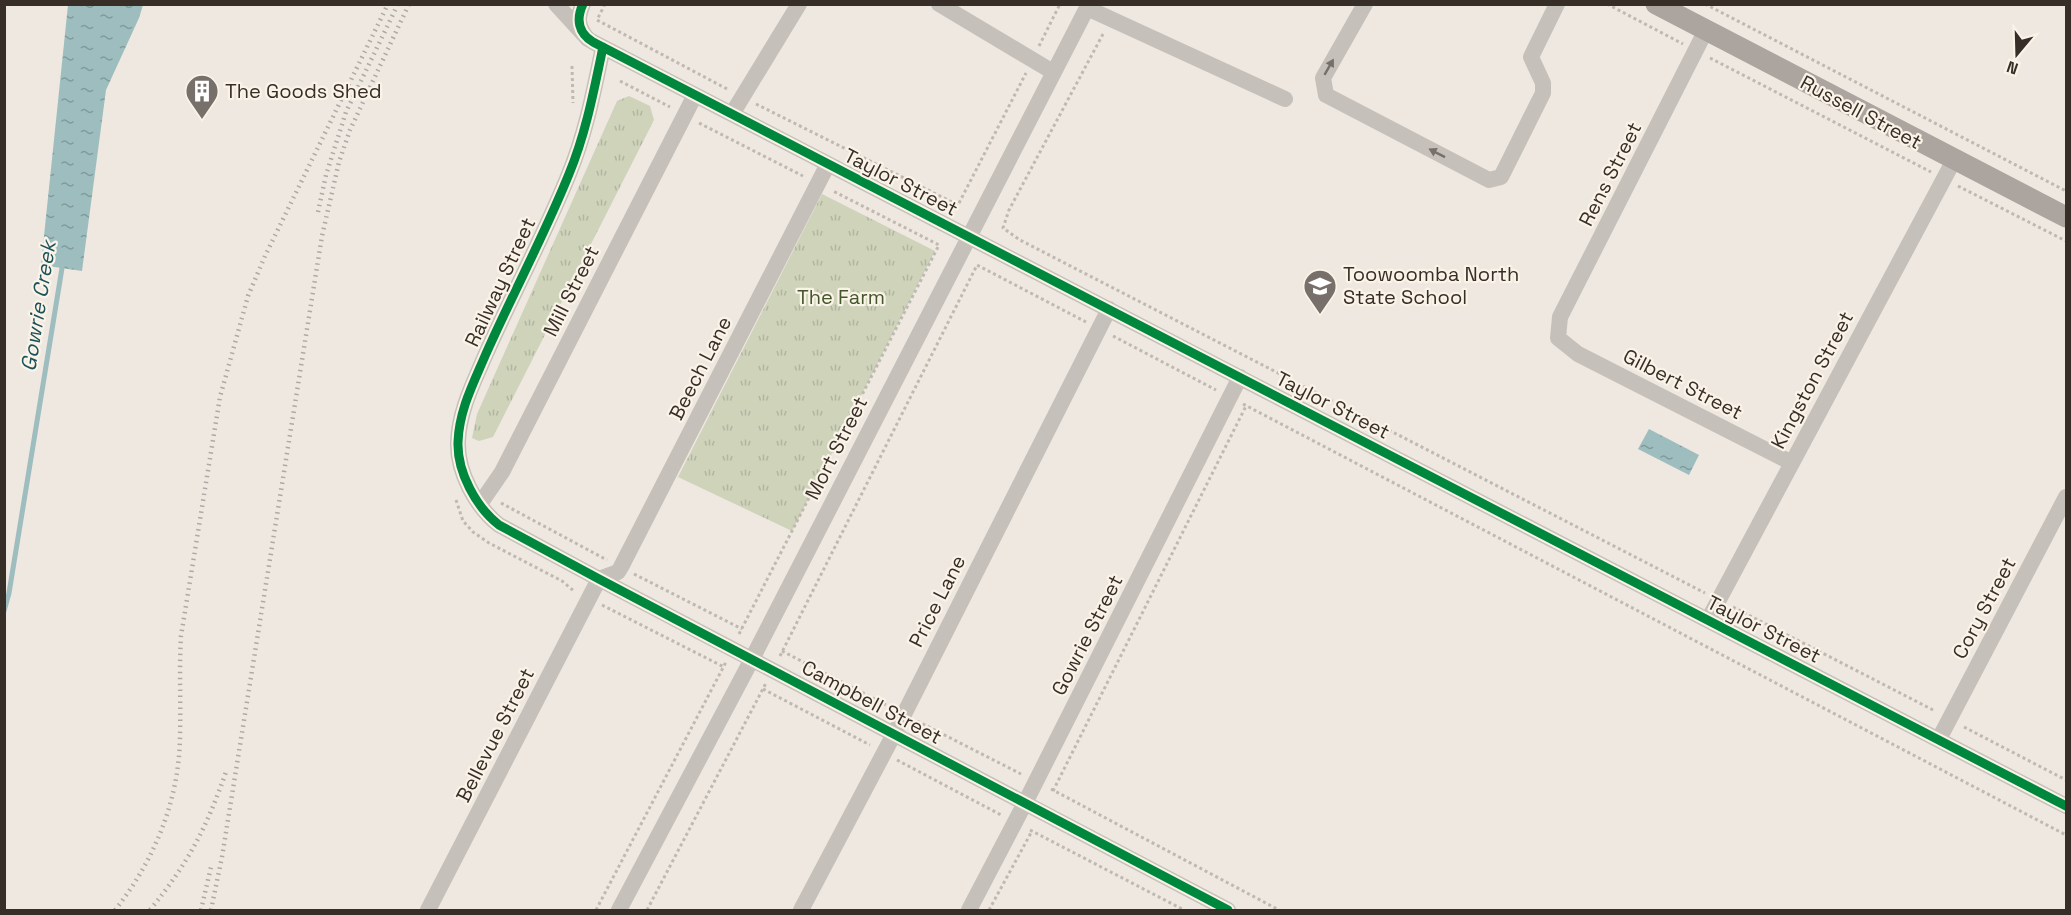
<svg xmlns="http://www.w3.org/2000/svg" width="2071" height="915" font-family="'Space Grotesk',sans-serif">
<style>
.park{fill:url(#park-tufts)}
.water{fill:url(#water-ripples)}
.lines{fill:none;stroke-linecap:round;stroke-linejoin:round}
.stream{stroke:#9dbdbf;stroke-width:5}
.path{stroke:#bfb9b2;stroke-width:3;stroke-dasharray:3 3;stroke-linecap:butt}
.minor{stroke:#c6c0ba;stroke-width:16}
.major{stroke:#aca59f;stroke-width:21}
.rail{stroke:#aea9a4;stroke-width:4.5;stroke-dasharray:1.5 4.5;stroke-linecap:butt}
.cycleway-casing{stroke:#faf3e8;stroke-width:13}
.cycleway{stroke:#00873e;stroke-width:9}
.oneway{fill:#77706a}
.labels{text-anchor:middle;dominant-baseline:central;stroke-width:4.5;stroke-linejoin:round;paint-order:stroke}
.poi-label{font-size:20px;fill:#372e28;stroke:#faf3e8;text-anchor:start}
.street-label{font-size:20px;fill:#372e28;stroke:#faf3e8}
.park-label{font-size:20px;fill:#44562b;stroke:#faf3e8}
.water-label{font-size:21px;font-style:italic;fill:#1c525a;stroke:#faf3e8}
</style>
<defs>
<pattern id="park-tufts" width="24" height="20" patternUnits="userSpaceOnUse" patternTransform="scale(1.5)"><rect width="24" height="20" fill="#ced3ba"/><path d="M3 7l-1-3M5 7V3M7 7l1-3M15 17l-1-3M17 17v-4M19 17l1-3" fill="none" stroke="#b2b5a0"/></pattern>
<pattern id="water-ripples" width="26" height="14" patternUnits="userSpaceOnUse" patternTransform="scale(1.5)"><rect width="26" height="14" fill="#9dbdbf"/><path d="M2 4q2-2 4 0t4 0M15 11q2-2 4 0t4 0" fill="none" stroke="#819a9b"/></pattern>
</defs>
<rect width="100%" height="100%" fill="#eee8e1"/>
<!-- park -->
<path class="park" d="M629,96L650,106L654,120L493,437L479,441L472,438L477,414L617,101Z
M822,194L935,251L792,531L678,477Z"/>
<!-- water -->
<path class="water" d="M68,5H143L139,18L106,90L82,271L41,265Z
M1649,429L1699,455L1689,475L1638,449Z"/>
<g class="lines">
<!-- stream -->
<path class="stream" d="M4,611L9,593L63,262"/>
<!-- path -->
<path class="path" d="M605,4L597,20L729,90
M1607,4L1683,44
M1705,4L2066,191
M1103,34L1009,210L1003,228L1020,240L1705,593
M1039,46L1060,4
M1710,58L1931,172
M572,66L573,103
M620,81L670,107
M756,104L958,205L1026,73
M699,123L803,176
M1958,186L2066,241
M1113,336L1216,390
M1243,404L2066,835
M456,500L463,521L473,532L489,543L562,581L575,592
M501,503L607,560
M634,574L742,629
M602,605L724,667
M1733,607L1935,711
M739,634L939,245L833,191
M782,651L890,707
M780,656L977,265L1086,322
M763,689L870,745
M917,721L1021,774
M1964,727L2066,780
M897,760L1003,816
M1051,789L1279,910
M1053,791L1246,406
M1030,830L1184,910
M596,910L726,662
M647,910L766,683
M989,910L1032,831"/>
<!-- minor -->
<path class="minor" d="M556,4L588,39L593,42L2066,806
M583,4C578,16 577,23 584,34
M939,4L1053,72
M1365,4L1323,78L1326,95L1489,180L1501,177L1543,93V83L1531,57L1557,4
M1087,8L1285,99
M1706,30L1560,317L1558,338L1578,354L1792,463
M603,47C594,90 586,133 569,174C544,236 512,295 485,356C473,384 459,411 458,442C457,472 476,507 499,525L599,579L1228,910
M732,114L799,4
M480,504L502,472L695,95
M1708,620L1954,160
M1939,739L2066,497
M428,910L599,579L618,572L621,567L828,164
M619,910L752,659L1089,4
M801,910L894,734L1109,309
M969,910L1025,803L1240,377"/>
<!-- major -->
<path class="major" d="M1656,4L2066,217"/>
<!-- rail -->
<path class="rail" d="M318,212L326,175L346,112L398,4
M115,910C154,861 179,801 180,737C181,703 179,670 181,636L220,397L248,296L265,256L388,4
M150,910C189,862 207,827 227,769
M201,910L211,867
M211,910L222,857L322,236L339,162L350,130L409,4"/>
<defs>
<path id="cycleway" d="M583,4C576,19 578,33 593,42L2066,806
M603,47C594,90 586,133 569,174C544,236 512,295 485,356C473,384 459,411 458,442C457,472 476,507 499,525L599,579L1228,910"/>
</defs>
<!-- cycleway casing -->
<use href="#cycleway" class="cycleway-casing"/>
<!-- cycleway -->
<use href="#cycleway" class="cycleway"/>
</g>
<!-- one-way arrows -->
<defs><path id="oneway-solid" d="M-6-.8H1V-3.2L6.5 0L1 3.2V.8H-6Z" transform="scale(1.5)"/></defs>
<g class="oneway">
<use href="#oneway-solid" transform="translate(1329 67) rotate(-60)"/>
<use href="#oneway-solid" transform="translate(1437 153) rotate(-153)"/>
</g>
<!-- icons -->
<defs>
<symbol id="building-pin" viewBox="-11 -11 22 30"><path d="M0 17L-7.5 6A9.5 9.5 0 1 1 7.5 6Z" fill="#776f69" stroke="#faf3e8"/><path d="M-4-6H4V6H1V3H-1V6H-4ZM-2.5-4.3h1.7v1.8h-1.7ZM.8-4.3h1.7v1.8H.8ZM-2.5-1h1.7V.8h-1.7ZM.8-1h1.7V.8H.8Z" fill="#fff"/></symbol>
<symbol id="school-pin" viewBox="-11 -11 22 30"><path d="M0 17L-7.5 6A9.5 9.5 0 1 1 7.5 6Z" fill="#776f69" stroke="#faf3e8"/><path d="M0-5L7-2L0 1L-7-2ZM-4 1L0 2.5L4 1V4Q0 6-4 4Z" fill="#fff"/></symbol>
</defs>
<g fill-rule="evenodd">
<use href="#building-pin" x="183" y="72" width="38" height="52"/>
<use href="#school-pin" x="1301" y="267" width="38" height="52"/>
</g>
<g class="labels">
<!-- poi labels -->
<g class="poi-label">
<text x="225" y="91">The Goods Shed</text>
<text x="1343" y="274">Toowoomba North<tspan x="1343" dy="23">State School</tspan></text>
</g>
<!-- street labels -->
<g class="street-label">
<text transform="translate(1861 112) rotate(28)">Russell Street</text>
<text transform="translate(1610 174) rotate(-63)">Rens Street</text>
<text transform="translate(901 182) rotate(27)">Taylor Street</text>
<text transform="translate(500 282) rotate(-65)">Railway Street</text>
<text transform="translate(571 291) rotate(-63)">Mill Street</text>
<text transform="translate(700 368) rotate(-63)">Beech Lane</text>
<text transform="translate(1812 380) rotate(-62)">Kingston Street</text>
<text transform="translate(1683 384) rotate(27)">Gilbert Street</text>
<text transform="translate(1333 405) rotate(27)">Taylor Street</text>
<text transform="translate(836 448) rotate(-63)">Mort Street</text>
<text transform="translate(937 601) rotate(-63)">Price Lane</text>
<text transform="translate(1984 608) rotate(-62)">Cory Street</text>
<text transform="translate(1764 629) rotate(27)">Taylor Street</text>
<text transform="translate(1087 635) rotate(-63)">Gowrie Street</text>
<text transform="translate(872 702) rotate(28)">Campbell Street</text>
<text transform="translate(495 735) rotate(-63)">Bellevue Street</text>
</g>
<!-- park labels -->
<g class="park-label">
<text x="841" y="297">The Farm</text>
</g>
<!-- water labels -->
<g class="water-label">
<text transform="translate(38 306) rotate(-81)">Gowrie Creek</text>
</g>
</g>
<!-- border -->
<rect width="2071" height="915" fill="none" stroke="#372e28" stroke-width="12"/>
<!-- north arrow -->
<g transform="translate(2017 54) rotate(199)" stroke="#faf3e8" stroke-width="4.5" paint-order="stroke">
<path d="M0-4.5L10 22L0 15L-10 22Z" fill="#372e28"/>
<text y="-9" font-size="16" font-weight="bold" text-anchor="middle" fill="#372e28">N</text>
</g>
</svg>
